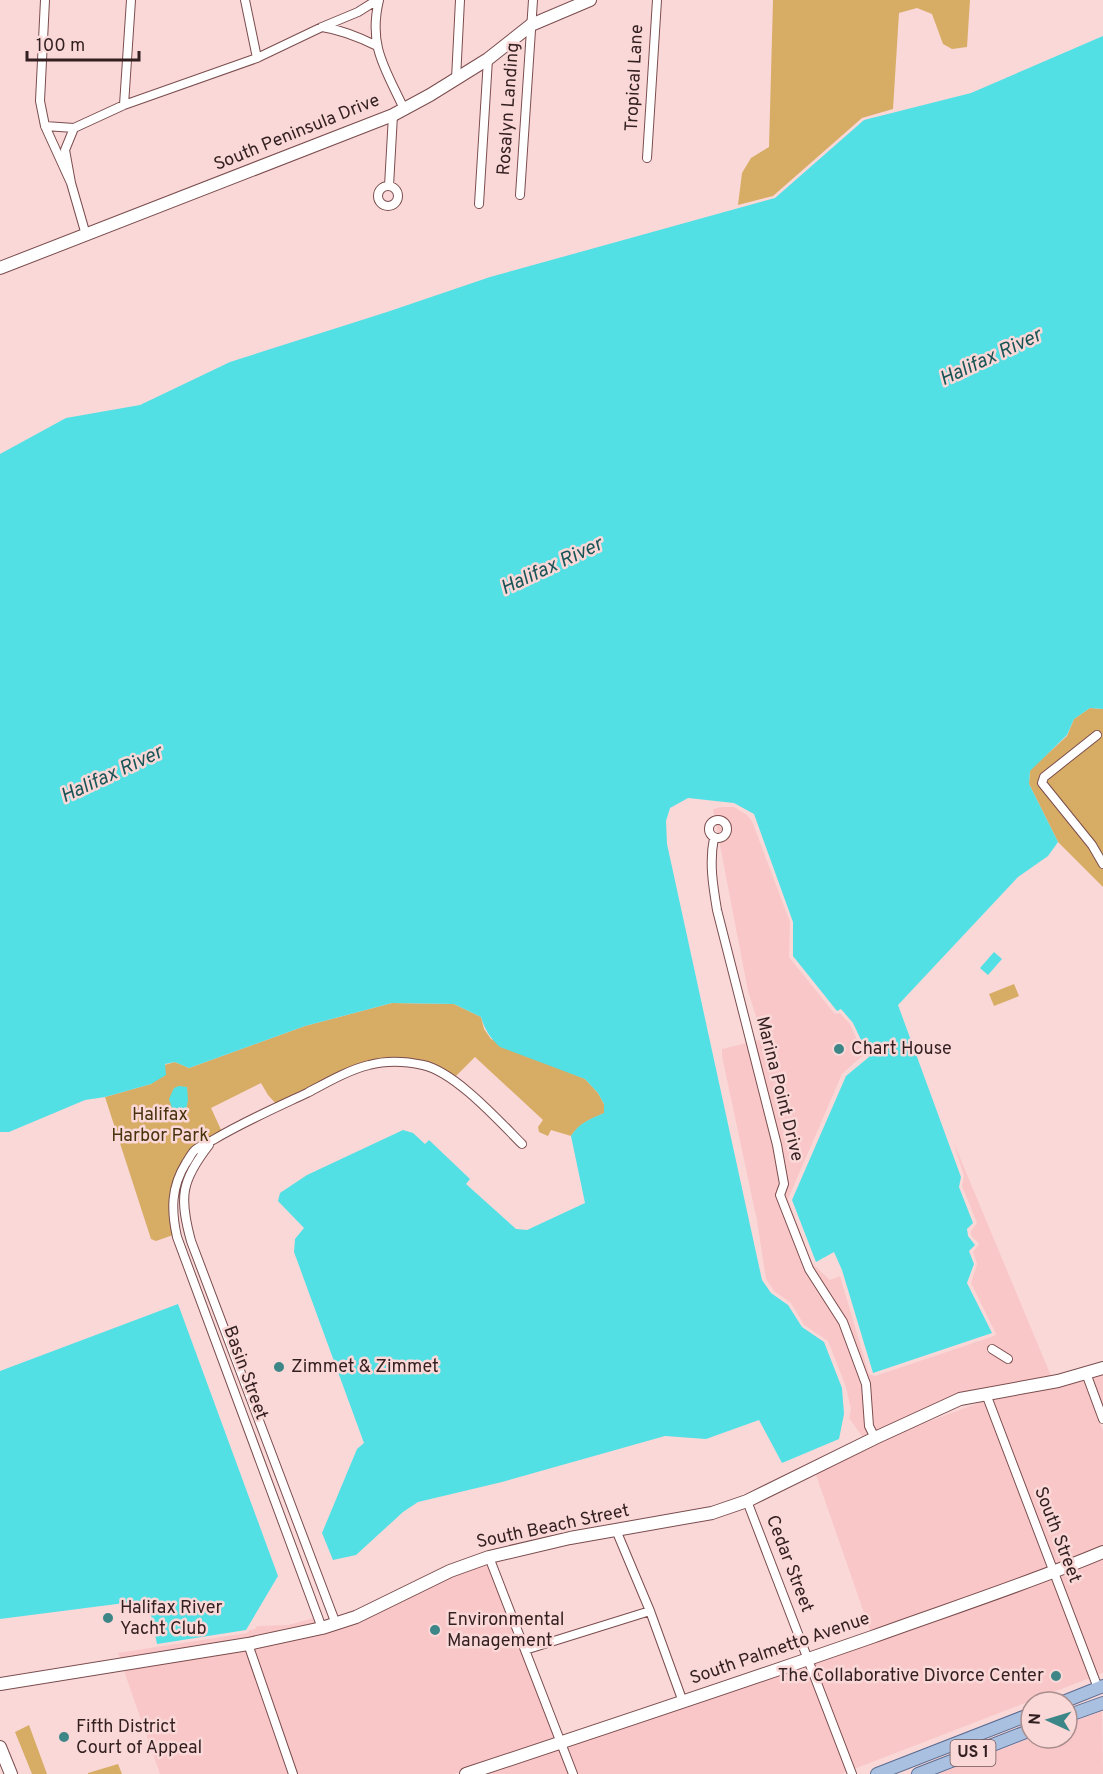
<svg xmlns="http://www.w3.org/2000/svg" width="1103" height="1774" font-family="Overpass,sans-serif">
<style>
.built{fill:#f9c7c7;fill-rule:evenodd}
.green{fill:#d7ac65}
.water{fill:#52e0e5}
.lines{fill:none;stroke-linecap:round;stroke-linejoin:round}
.street-casing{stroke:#7b4d4e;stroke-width:10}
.secondary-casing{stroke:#7b4d4e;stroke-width:14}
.primary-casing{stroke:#5b6c90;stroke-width:14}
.street{stroke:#fff;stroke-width:8}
.secondary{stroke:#fff;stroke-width:12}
.primary{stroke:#aac0e1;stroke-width:12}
.poi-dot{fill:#3d8688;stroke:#fad8d8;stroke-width:2}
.labels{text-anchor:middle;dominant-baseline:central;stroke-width:5;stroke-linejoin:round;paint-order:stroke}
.shield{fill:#fad8d8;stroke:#6f5657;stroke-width:1.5}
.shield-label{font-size:16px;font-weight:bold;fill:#331f20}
.street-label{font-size:18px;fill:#331f20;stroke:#fad8d8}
.poi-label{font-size:18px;fill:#331f20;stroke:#fad8d8;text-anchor:start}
.park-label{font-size:18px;fill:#48330d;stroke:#fad8d8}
.water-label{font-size:20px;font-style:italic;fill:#195557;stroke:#fad8d8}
</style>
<rect width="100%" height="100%" fill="#fad8d8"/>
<!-- built -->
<path class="built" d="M722,807H734L747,815L752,821L790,922L789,957L834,1013L837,1014L840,1013L850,1024L864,1055L853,1064L842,1074L788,1199L812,1263L830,1280L840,1276L869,1374L875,1376L994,1336L996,1334L971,1283L977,1264L973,1252L979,1244L971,1235V1231L977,1223L962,1186L964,1176L953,1141L1051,1376L989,1389L877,1433L873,1426L870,1383L848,1322L813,1268L784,1195L788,1183L780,1139L772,1140L779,1183L776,1196L805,1270L839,1323L861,1385L865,1427L869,1436L864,1439L849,1418L851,1410L846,1387L828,1341L804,1325L791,1303L774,1291L766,1279L757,1221L722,1056V1049L763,1039L748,991L713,809ZM991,1344L1013,1358L1009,1365L986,1351Z
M1103,1372V1407L1091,1375Z
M1083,1377L1103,1431V1548L1056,1568L992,1398Z
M984,1401L1048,1571L871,1633L815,1472L887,1437Z
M1103,1556V1673L1097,1675L1059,1575Z
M487,1562L556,1740L454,1774H297L254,1647L413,1592Z
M1051,1578L1090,1678L854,1769L813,1661Z
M314,1618L316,1625L247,1641L121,1660L118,1653L247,1633L250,1630L255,1629L257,1626L288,1625Z
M245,1649L288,1774H160L123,1668Z
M805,1664L846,1772L842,1774H578L566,1745Z
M1102,1711L1103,1774H938L1031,1738H1067V1724Z
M558,1748L568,1774H479Z"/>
<!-- green -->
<path class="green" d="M773,0H970L967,47L952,49L943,44L932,14L917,8L899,13L893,109L862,118L773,196L738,205L742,173L751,158L769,147Z
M1090,708L1103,709V887L1058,842L1029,784L1030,770L1067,736L1074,719Z
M1014,984L1019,996L994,1006L989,994Z
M392,1003L454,1004L481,1017L484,1029L491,1039L585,1079L598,1093L604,1104L605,1113C590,1119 580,1123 571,1136L551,1130L548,1136L539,1132L538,1127L543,1120L475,1057L452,1080L426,1065H367L278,1106L268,1095L261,1083L211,1108L223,1134L194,1151L175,1188L176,1234L156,1241L151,1239L105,1097L151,1084L164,1065L175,1062L189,1068L305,1026Z
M29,1725L47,1774H32L15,1732Z
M118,1764L122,1774H88V1773Z"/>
<!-- water -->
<path class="water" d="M1103,36V709L1090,708L1074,719L1067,735L1030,771L1029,784L1058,842L1048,856L1018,877L898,1005L961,1177L959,1187L973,1223L967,1229L968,1236L975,1245L969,1251L974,1264L967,1283L992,1333L873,1373L842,1270L834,1252L816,1262L792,1200L846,1076L869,1057L853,1023L841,1009L837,1011L793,956V922L754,814L734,803L688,798L670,808L666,821L667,844L762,1280L771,1293L788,1305L802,1327L824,1342L842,1388L844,1414L839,1439L782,1463L759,1420L706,1439L665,1436L502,1482L418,1502L403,1512L356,1555L333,1560L322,1533L357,1449L364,1443L294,1252L295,1239L304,1228L278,1201L280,1193L307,1175L403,1130L413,1133L425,1144L429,1140L470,1179L466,1184L516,1229L527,1230L585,1203L571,1136C579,1123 590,1119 604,1113V1104L598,1093L585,1079L500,1047C490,1038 485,1030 481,1017L454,1004L392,1003L305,1026L189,1068L175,1062L165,1064L166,1075L151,1084L105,1097L85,1100L9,1132H0V454L66,418L140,405L230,362L387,312L490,277L775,198L864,120L971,93Z
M994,952L1002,959L988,975L980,968Z
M179,1086L187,1087L188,1100L186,1110L179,1111L172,1108L169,1099L174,1088Z
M178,1304L278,1576L246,1630L157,1644L148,1600L0,1619V1371Z"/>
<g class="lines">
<defs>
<path id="street" d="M45,0L40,101L45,126L71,183L86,235
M245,0L257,58
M379,0C368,46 385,68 404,109
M322,27C342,30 359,37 377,46
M456,79L460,0
M124,105L131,0
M45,126L74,128
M647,158L657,0
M71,183L65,150L74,128L124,105L257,58L322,27L358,12L377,0
M389,186L393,115
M378 196a10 10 0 1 1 20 0a10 10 0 1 1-20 0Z
M520,195L533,0
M479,204L488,59
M1097,735L1044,777L1042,783L1092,845L1103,864
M709 829a9 9 0 1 1 18 0a9 9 0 1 1-18 0Z
M714,838C709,862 713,886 717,910L777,1145L784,1184L780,1195L809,1269L843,1322L866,1384L869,1426L875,1438
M209,1145C181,1181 179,1197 191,1241L336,1624
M992,1349L1008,1359
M1086,1373L1103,1419
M986,1394L1098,1688
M747,1501L852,1774
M616,1530L650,1611L683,1702
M489,1557L573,1774
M322,1628L177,1237C171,1210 171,1187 186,1163C189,1159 191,1154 194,1151C199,1146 207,1143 213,1140C243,1122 275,1108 307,1093C326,1083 348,1070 369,1065C387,1060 405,1061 423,1065C455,1072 498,1120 522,1144
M248,1644L293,1774
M525,1650L650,1611"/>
<path id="secondary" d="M0,268L393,115L430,95L488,59L531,25L590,0
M0,1684L248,1644L322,1628L356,1617L450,1571L489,1557L570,1538L712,1513L747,1501L875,1438L960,1399L1058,1381L1103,1368
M0,1747L11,1774
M466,1774C602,1729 737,1684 872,1637C949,1609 1027,1584 1103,1552"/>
<path id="primary" d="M1063,1702L1103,1686
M1067,1716L1103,1703
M877,1774L1031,1714
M918,1774L1031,1730"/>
</defs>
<!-- street casing -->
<use href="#street" class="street-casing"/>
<!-- secondary casing -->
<use href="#secondary" class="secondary-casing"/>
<!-- primary casing -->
<use href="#primary" class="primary-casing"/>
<!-- street -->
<use href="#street" class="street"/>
<!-- secondary -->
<use href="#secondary" class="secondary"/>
<!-- primary -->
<use href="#primary" class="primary"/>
</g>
<!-- markers -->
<g class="poi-dot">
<circle cx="839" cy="1049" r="6"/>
<circle cx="279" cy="1367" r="6"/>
<circle cx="108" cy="1618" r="6"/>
<circle cx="435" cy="1630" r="6"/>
<circle cx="1056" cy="1676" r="6"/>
<circle cx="64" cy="1737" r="6"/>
</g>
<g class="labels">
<!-- shield labels -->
<rect class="shield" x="950.5" y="1740" width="45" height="26" rx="4.5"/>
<g class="shield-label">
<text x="973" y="1753">US 1</text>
</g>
<!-- street labels -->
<g class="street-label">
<text transform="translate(635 78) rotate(-87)">Tropical Lane</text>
<text transform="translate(509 109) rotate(-86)">Rosalyn Landing</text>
<text transform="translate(297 133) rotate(-22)">South Peninsula Drive</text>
<text transform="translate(779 1089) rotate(76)">Marina Point Drive</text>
<text transform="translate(245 1373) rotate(70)">Basin Street</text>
<text transform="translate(553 1527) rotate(-12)">South Beach Street</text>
<text transform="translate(1057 1535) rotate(69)">South Street</text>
<text transform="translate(789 1564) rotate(69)">Cedar Street</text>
<text transform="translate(780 1649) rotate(-19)">South Palmetto Avenue</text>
</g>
<!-- poi labels -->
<g class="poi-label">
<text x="851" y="1049">Chart House</text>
<text x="291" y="1367">Zimmet &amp; Zimmet</text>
<text x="120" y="1608">Halifax River<tspan x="120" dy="21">Yacht Club</tspan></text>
<text x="447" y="1620">Environmental<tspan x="447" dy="21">Management</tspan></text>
<text x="1044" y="1676" text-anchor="end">The Collaborative Divorce Center</text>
<text x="76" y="1727">Fifth District<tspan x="76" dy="21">Court of Appeal</tspan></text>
</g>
<!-- park labels -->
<g class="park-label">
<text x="160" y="1115">Halifax<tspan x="160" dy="21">Harbor Park</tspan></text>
</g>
<!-- water labels -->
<g class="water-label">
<text transform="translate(991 358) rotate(-25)">Halifax River</text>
<text transform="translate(552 567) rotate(-25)">Halifax River</text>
<text transform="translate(112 775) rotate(-25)">Halifax River</text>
</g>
</g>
<!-- north arrow -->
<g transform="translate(1049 1720) rotate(274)"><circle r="28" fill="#fad8d8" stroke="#aa8e8e" stroke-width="1.5"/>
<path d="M0-4.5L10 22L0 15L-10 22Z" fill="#3d8688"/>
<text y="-9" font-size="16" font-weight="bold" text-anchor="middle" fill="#331f20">N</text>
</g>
<!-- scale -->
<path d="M27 51v9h112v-9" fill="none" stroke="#331f20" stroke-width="3"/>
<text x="36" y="51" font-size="18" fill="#331f20" stroke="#fad8d8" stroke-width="4.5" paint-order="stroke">100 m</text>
</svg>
